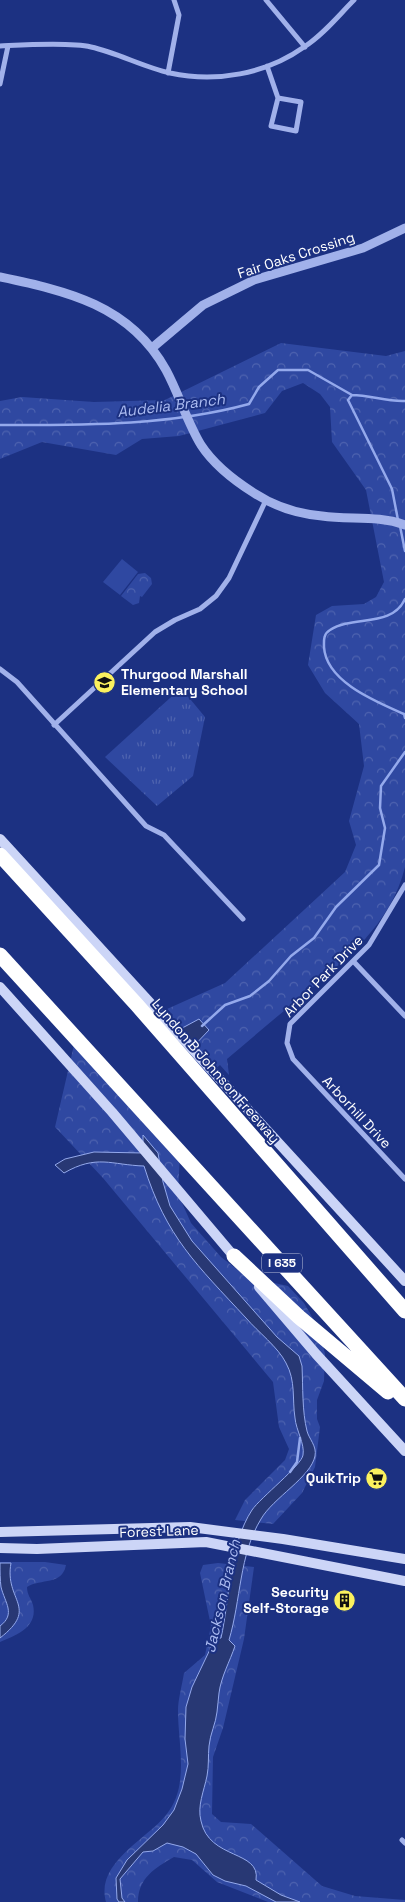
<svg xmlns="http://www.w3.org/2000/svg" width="405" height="1902" font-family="'Space Grotesk',sans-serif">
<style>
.grass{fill:url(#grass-tufts)}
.forest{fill:url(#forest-crowns)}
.garden{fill:#2f48a1}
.water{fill:#283874;stroke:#94a9ec}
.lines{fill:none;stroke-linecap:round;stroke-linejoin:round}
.stream{stroke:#94a9ec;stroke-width:2.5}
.minor{stroke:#a1b1ea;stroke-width:5}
.tertiary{stroke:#a1b1ea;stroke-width:9}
.secondary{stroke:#ccd5f7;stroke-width:10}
.motorway{stroke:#fff;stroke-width:15}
.labels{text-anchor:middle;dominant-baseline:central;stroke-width:4;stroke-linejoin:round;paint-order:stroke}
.shield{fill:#1c3182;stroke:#bbc1da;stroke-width:1}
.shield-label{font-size:12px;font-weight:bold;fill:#fff}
.street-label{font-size:14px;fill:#fff;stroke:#1c3182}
.poi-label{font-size:14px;font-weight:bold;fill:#fff;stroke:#1c3182;text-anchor:end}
.water-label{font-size:15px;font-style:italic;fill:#acbcf2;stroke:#1c3182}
</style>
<defs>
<pattern id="grass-tufts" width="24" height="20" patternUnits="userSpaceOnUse" patternTransform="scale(1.25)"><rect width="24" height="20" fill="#2f48a1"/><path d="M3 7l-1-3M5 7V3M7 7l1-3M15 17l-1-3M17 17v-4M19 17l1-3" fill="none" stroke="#4e63af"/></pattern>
<pattern id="forest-crowns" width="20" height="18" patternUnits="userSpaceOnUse" patternTransform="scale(1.25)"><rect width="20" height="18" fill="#2f48a1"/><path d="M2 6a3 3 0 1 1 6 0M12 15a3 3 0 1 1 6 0" fill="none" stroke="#4e63af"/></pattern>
</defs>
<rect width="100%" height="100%" fill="#1c3182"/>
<!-- grass -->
<path class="grass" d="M181,688L205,717L193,776L157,806L105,757Z"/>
<!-- forest -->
<path class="forest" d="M281,343L386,356L405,351V867C391,925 344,961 301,997C276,1017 252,1038 227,1059L229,1075L220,1065L198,1083L147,1028L173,1015L167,1009L225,983L345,872L356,845L349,821L364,766L359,724L325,693L308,665L316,615L332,606L364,604L376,597L384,582L366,490L332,442L330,407L320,394L303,383L282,391L265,413L179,436L142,439L116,455L42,442L0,459V401L22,397L94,402L165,400Z
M145,573L151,578L152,584L142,597L140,596L139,603L133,605L121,596L138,574Z
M74,1045L180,1154L178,1194L191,1223L221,1257L247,1277L288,1286L304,1303L319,1329L325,1354L324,1381L317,1400V1419L320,1427L315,1467L302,1493L273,1524L235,1520L245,1500L285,1460L289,1449L279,1427L273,1382L103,1178L55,1127Z
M0,1562H45L66,1565C62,1586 41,1578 27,1587C27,1595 31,1598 33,1605C38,1627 17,1635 0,1642Z
M218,1563L254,1567L244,1639L223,1728L213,1757L212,1814L221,1822L251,1824L322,1886L355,1896L405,1900V1902H268L217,1882L192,1860L174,1857C155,1868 138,1878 138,1902H106C95,1863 146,1840 166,1815C190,1786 178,1745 178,1711C178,1699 182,1686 184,1673L205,1655L211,1626L200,1573L203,1565Z"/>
<!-- garden -->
<path class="garden" d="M122,559L138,572L120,595L103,582Z"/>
<!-- water -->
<path class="water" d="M199,1019L209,1030L190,1050L173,1033Z
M143,1135L158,1153L163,1182L170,1206L192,1241L277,1337L299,1356L302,1366C303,1387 302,1411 307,1431C309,1439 317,1446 315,1456C311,1477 273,1498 261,1519C239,1555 241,1600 229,1640L235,1646C230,1661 221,1677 219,1693C218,1699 218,1706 217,1712C216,1723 210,1734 209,1746C208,1756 209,1766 207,1776C204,1791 197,1806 201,1821C209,1860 261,1850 256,1880L281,1895L300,1902H276L246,1886L225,1881L213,1875L196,1854L183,1847L167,1843L153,1851L143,1852L120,1879L122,1898L125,1902H119L117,1899L116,1878L127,1860L163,1825L174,1810L182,1789L188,1764L185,1739L186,1707L192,1687L215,1639L221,1638C230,1598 229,1545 252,1510C260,1498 302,1465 303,1455C305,1444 296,1430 295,1418C292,1399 296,1381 286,1363C278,1347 258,1332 246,1318C197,1265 166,1237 144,1166C111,1165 97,1154 64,1173L55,1165L65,1159L94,1152L143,1153Z
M0,1563H11C4,1601 40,1607 0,1638V1626C16,1614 5,1603 1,1587C0,1580 0,1571 0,1563Z"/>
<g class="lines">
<!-- stream -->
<path class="stream" d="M0,425C84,425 168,426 249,404L259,387L278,370H308L352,395
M398,520L392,489L348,400L352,395C370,395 387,402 405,401
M400,526L405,551
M405,599C392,628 353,615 330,630C323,634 324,641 324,647C326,682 377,702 404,714L405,718
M202,1026L225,1005L250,996L269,981L291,956L314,938L336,907L379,865L385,828L380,808L381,786L405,752
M290,1472L297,1462L300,1438"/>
<!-- minor -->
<path class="minor" d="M266,0L305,47
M0,46C23,45 70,42 91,47C118,53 143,67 170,73C216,83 266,74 304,47C323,35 338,16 354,0
M267,66L278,98L301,102L296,131L271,126L278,98
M168,73L179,15L174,0
M0,84L8,46
M0,669L17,682L146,826L164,835L243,919
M54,725L155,632L175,620L200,609L216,596L229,578L266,500
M405,885L369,945L290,1024L287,1043L293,1059L405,1179
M354,962L405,1016
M402,1840L405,1843"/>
<!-- tertiary -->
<path class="tertiary" d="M0,277C67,291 130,305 166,370C179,394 187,422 201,445C214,465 235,481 254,493C274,506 299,514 322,516C350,520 378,515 405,525
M152,348L203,305L254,280L363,248L405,228"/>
<!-- secondary -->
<path class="secondary" d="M0,839L405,1281
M0,987L112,1112L237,1260
M259,1287L316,1354L405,1451
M0,1532L190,1527L283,1539L405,1559
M0,1548L37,1549L206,1542L405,1581"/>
<!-- motorway -->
<path class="motorway" d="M0,855L137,1005L405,1311
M0,955L405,1399
M234,1256L299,1317L388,1392"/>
</g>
<!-- icons -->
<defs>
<symbol id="school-disc" viewBox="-11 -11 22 22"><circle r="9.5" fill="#fbf15e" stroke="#1c3182"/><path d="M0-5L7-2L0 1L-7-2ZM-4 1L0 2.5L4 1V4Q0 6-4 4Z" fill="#111"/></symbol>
<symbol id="supermarket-disc" viewBox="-11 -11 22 22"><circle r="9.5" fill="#fbf15e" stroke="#1c3182"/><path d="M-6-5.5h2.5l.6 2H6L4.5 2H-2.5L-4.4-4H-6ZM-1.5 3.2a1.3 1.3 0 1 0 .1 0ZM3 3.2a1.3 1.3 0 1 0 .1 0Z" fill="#111"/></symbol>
<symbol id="building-disc" viewBox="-11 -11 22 22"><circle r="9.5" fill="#fbf15e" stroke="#1c3182"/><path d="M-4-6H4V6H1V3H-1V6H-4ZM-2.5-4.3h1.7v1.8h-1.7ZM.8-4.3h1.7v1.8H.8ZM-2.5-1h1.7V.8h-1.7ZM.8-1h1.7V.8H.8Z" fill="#111"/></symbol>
</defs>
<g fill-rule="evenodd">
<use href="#school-disc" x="92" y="670" width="25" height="25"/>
<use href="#supermarket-disc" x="364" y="1466" width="25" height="25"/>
<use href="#building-disc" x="332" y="1588" width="25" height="25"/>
</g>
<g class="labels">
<!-- shield labels -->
<rect class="shield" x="262" y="1253.5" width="40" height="19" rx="4"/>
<g class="shield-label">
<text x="282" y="1263">I 635</text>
</g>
<!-- street labels -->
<g class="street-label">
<text transform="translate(296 255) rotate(-18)">Fair Oaks Crossing</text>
<text transform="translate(323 976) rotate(-46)">Arbor Park Drive</text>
<text transform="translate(216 1071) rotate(49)">Lyndon B Johnson Freeway</text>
<text transform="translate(357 1112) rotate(47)">Arborhill Drive</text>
<text transform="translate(159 1531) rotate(-2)">Forest Lane</text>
</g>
<!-- poi labels -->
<g class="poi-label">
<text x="121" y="674" text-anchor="start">Thurgood Marshall<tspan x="121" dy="16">Elementary School</tspan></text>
<text x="361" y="1478">QuikTrip</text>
<text x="329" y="1592">Security<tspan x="329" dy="16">Self-Storage</tspan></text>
</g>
<!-- water labels -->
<g class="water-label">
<text transform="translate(171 405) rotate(-7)">Audelia Branch</text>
<text transform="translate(222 1596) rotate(-77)">Jackson Branch</text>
</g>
</g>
</svg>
